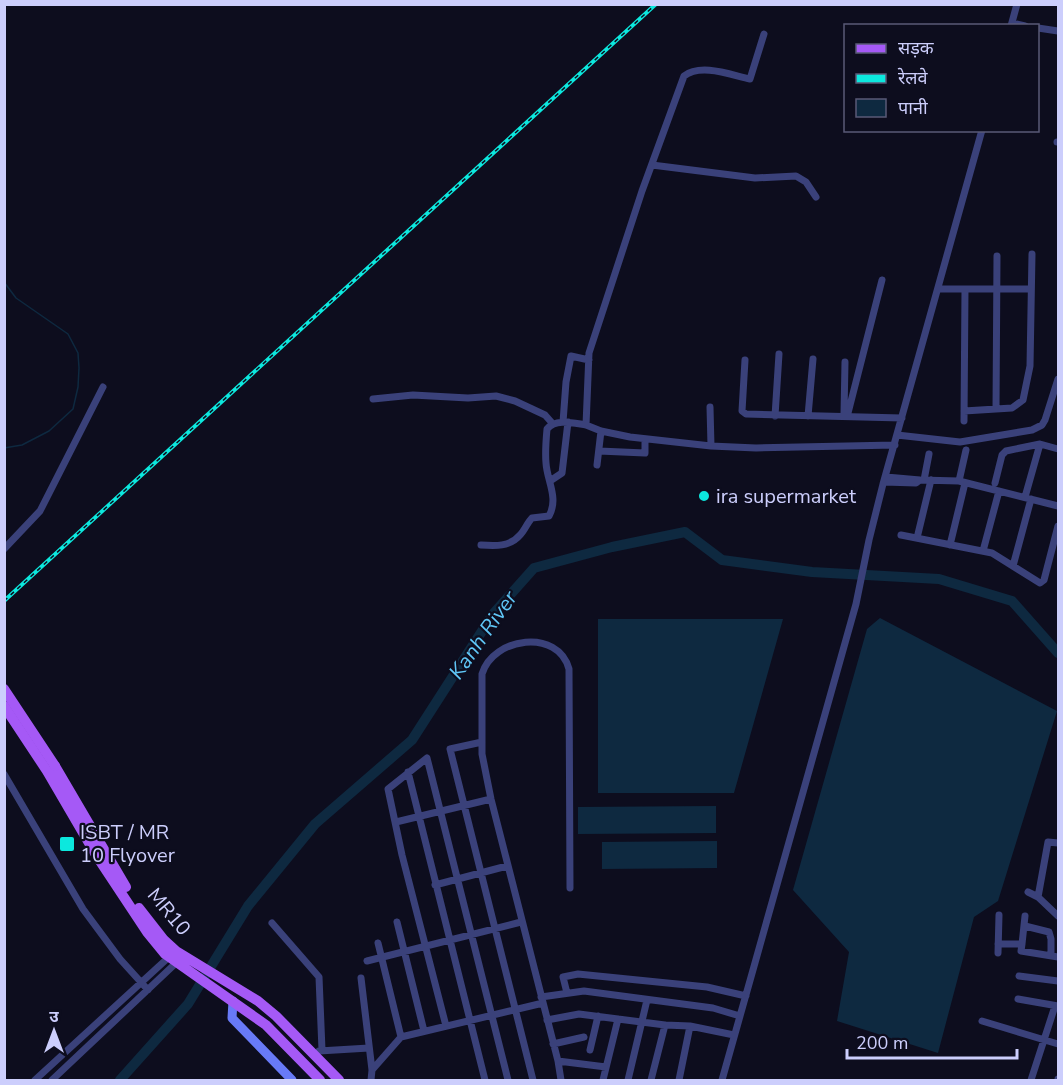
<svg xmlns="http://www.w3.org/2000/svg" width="1063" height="1085" font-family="'Nunito Sans','Noto Sans Devanagari',sans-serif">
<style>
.water{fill:#0e2940}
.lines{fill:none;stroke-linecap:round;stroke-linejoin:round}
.stream{stroke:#0e2940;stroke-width:1.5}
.river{stroke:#0e2940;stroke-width:10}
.street{stroke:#3a417a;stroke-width:7}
.secondary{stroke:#687af7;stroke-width:9}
.primary{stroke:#a559f6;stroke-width:10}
.rail-casing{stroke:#0ce8de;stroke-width:4}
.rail{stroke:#0d0d1e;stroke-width:1.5;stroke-dasharray:4.5;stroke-linecap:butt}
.primary-bridge{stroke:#a559f6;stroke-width:10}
.poi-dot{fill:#0ce8de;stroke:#0d0d1e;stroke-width:2}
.labels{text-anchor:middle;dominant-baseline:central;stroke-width:4.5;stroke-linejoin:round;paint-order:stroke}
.poi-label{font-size:20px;fill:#cccefc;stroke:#0d0d1e;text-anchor:start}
.street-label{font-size:20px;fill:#cccefc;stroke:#0d0d1e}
.water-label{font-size:21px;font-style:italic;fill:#60c7f7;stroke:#0d0d1e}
</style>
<rect width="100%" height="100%" fill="#0d0d1e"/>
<!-- water -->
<path class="water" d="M880,618L1057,711L998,901L974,917L938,1053L837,1021L849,952L793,890L867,629Z
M598,619H783L734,793H598Z
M716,806V833L578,834V807Z
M717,841V868L602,869V842Z"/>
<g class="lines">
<!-- stream -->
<path class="stream" d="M4,282L16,298L68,334L78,353L79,368L78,387L73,409L49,431L22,445L4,448"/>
<!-- river -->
<path class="river" d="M120,1080L188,1004L248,906L315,824L412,740L493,614L534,568L612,547L685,532L722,560L812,572L939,579L1012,601L1058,653"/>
<!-- street -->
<path class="street" d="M1012,23L1025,26
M1011,26L1017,4
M1038,28L1058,31
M764,34L750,79C731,75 701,63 684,76L642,191L589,353L586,425L601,431L630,437L711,446L756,448L895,445
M1057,142H1058
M652,165L755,178L796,176L806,182L816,197
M938,289H1031
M745,360L742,411L746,414L902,418
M373,399L413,395L468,398L496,396L515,401L545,415L553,424
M710,407L711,446
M996,409L997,256
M964,411L1012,408L1023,400L1030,366L1032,254
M844,414L845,362
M775,416L779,354
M808,416L813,359
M847,417L882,280
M964,421L965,289
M563,422L566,382L571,356L589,360
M897,435L960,442L1032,430L1042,425L1045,420L1058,379
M599,451L645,453V439
M597,465L601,431
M920,480L959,481L1058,506
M924,480L929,454
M550,481L562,473L568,422
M959,481L966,450
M884,482L916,483L920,480L886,477
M995,483L1002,455L1006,451L1040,444L1058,449
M1025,497L1040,444
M901,535L992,553L1040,583L1044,580L1058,526
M917,538L931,480
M481,545C495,546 510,547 520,535C525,530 527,523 532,518L549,516C559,498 547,481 546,463C545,452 546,440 547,429C556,418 573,423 586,425
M950,545L965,483
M4,549L40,511L103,387
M983,551L999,491
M1013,566L1031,499
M482,742L450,749L533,1080
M408,772L485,1080
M4,774L83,909L120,959L148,990
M396,822L491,799
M435,885L507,866
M1028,892L1038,897L1058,916
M1038,897L1048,842L1058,843
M397,922L424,1031
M272,923L319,977L322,1050
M1025,926L1049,932L1051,939V955
M378,943L401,1037
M998,944H1022L1025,916
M1022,944L1021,951L1058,957
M998,953L999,915
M367,961L521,922
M1019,976L1058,981
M361,978L372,1070
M567,993L563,977L578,974L707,987L746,996
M541,997L584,991L713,1008L740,1016
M1018,999L1058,1006
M547,1020L579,1014L665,1025L690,1026L734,1035
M982,1021L1058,1044
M446,1026L402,855L388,789L427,758L508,1080
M553,1044L584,1037
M590,1050L598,1016
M319,1051L369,1048
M558,1061L606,1067
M35,1080L169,957
M52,1080L176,963
M371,1080L372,1070L401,1037L543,1003
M561,1080L558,1061L491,799L482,754V674C493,637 558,628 569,669L570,888
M603,1080L618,1019
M628,1080L647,1000
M651,1080L665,1025
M679,1080L690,1026
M722,1080L856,604L869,540L883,484L982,130
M1031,1080L1055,1006
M1058,1080V1079"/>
<!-- secondary -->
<path class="secondary" d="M233,1001L232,1018L292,1080"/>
<!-- primary -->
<path class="primary" d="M4,706L47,771L96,855L147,932L165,954L266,1025L320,1080
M55,766L126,887
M139,908L164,940L176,951L258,1001L276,1016L339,1080"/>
<defs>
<path id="rail" d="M4,601L656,4"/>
</defs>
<!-- rail casing -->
<use href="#rail" class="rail-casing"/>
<!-- rail -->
<use href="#rail" class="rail"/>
<!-- primary-bridge -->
<path class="primary-bridge" d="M4,689L55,766"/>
</g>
<!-- markers -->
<g class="poi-dot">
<circle cx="704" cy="496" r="6"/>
<rect x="59" y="836" width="16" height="16" rx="3"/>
</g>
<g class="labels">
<!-- poi labels -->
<g class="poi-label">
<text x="716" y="496">ira supermarket</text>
<text x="80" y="832">ISBT / MR<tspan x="80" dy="23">10 Flyover</tspan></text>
</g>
<!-- street labels -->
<g class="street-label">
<text transform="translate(169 912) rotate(50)">MR10</text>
</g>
<!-- water labels -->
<g class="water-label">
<text transform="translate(483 635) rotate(-55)">Kanh River</text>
</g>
</g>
<!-- border -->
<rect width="1063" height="1085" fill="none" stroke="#cccefc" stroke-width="12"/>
<!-- legend -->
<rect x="844" y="24" width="195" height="108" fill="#0d0d1e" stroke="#595a77" stroke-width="1.5"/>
<rect x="856" y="44" width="30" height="9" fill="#a559f6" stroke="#595a77" stroke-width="1.5"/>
<text x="898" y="54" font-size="18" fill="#cccefc">सड़क</text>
<rect x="856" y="74" width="30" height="9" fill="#0ce8de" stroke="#595a77" stroke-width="1.5"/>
<text x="898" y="84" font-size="18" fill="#cccefc">रेलवे</text>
<rect x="856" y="99" width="30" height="18" fill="#0e2940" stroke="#595a77" stroke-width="1.5"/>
<text x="898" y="114" font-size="18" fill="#cccefc">पानी</text>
<!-- north arrow -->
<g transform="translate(54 1031)" stroke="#0d0d1e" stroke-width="4.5" paint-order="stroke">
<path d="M0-4.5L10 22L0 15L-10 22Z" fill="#cccefc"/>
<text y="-9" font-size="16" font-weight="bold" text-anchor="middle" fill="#cccefc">उ</text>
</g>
<!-- scale -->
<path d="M847 1049v9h170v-9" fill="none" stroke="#cccefc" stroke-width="3"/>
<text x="856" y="1049" font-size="18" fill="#cccefc" stroke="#0d0d1e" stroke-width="4.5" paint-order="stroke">200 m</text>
</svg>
